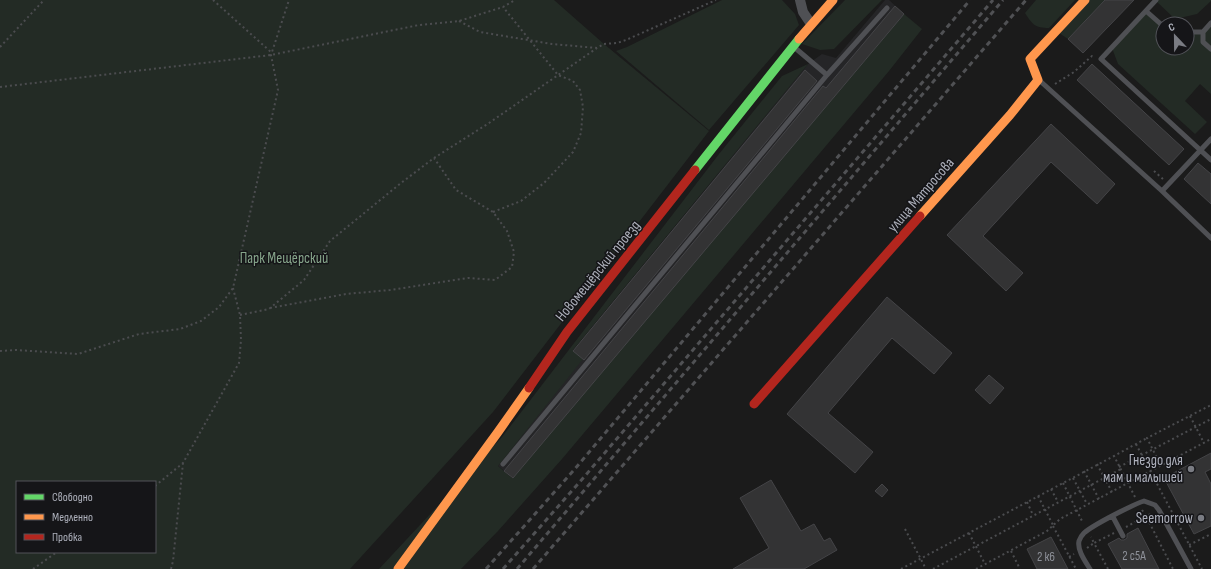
<svg xmlns="http://www.w3.org/2000/svg" width="1211" height="569" font-family="'Sofia Sans Condensed',sans-serif">
<style>
.built{fill:#252527}
.green{fill:#232b25;fill-rule:evenodd}
.building{fill:#333334;stroke:#444447}
.lines{fill:none;stroke-linecap:round;stroke-linejoin:round}
.path{stroke:#4b4c4f;stroke-width:2;stroke-dasharray:2 3;stroke-linecap:butt}
.lane{stroke:#4f5054;stroke-width:5}
.street{stroke:#4f5054;stroke-width:10}
.fast{stroke:#63d668;stroke-width:9}
.slow{stroke:#ff974d;stroke-width:9}
.jam{stroke:#b3261e;stroke-width:9}
.rail{stroke:#505154;stroke-width:3;stroke-dasharray:5 4;stroke-linecap:butt}
.poi-dot{fill:#7a7c83;stroke:#151518;stroke-width:1.5}
.labels{text-anchor:middle;dominant-baseline:central;stroke-width:3;stroke-linejoin:round;paint-order:stroke}
.number-label{font-size:13px;fill:#8e9199}
.street-label{font-size:15px;fill:#adb0bb;stroke:#151518}
.park-label{font-size:15px;fill:#86a58b;stroke:#151518}
.poi-label{font-size:15px;fill:#adb0bb;stroke:#151518;text-anchor:end}
</style>
<rect width="100%" height="100%" fill="#1b1b1b"/>
<!-- built -->
<path class="built" d="M885,0H889L904,14L513,478L498,466L582,359L573,351L808,64L822,54L836,58Z"/>
<!-- green -->
<path class="green" d="M0,0H554L604,44L709,131L493,412L350,569H0ZM17,482H155V552H17Z
M722,0H782L795,14L799,25L709,130L616,51L627,47Z
M845,0H882L834,49L820,50L802,44Z
M1036,0H1075L1049,28C1035,28 1032,24 1025,13Z
M1085,0H1105L1068,39L1056,31Z
M1157,0H1211V1L1197,14L1175,19L1156,1Z
M1146,11L1163,26V48H1187V32H1203L1211,23V94L1200,84L1185,101L1207,122L1195,134L1118,64L1112,48Z
M904,14L922,29L889,71L562,459L498,531L461,569H379L502,437L719,154L782,76L808,64L573,350L583,359L498,466L512,478Z"/>
<!-- building -->
<path class="building" d="M1105,0H1134L1083,53L1068,39Z
M895,6L904,14L513,478L504,471L823,86L826,88Z
M1092,64L1184,149L1169,165L1077,80Z
M805,70L817,81L584,360L573,351Z
M1051,124L1115,184L1097,204L1051,162L983,236L1023,273L1006,291L947,235Z
M1198,163L1211,174V204L1184,179Z
M887,297L952,353L934,374L892,338L828,413L873,452L855,473L787,414Z
M989,375L1004,388L990,404L975,390Z
M1211,453V469L1205,472L1211,484V526L1194,534L1164,478Z
M771,480L801,531L814,524L824,541L830,538L837,550L804,569H733L769,548L740,498Z
M882,484L888,490L882,497L875,491Z
M1138,528L1159,569H1122L1108,544L1119,538L1121,540H1124L1127,538V534Z
M1051,537L1068,569H1037L1027,549Z"/>
<g class="lines">
<!-- path -->
<path class="path" d="M213,0L272,53
M459,21L480,32L552,44L597,48L604,44L617,43L626,40L716,0
M0,47L44,0
M1055,84L1074,72L1092,56L1095,57
M0,87L271,55L419,25L459,21L503,7L515,0
M1154,171L1163,179
M493,212L521,201L544,183L573,152L581,133L583,107L580,90L573,81L558,75L503,7
M270,308L346,294L390,290L468,278L495,280L512,267L514,252L507,231L493,212L456,190L434,158
M240,315L269,309L304,280L330,241L401,183L434,158L489,123L597,48
M0,351L16,350L78,354L139,334L180,329L201,321L219,307L233,288L278,90L271,55L289,0
M1190,416L1204,443
M1136,444L1202,569
M1097,464L1112,492
M1161,466L1147,438L1211,405
M1119,467L1211,419
M1084,471L1099,499
M1073,478L1087,504
M1063,483L1083,523
M155,486L183,463L239,363L241,340L240,315L233,288
M1051,489L1058,502
M1038,496L1053,525
M1135,497L1114,456L1147,438
M1027,502L1033,515
M1142,510L1146,516L1151,514
M1053,526L1076,569
M1126,527L1146,516L1173,569
M905,529L926,569
M969,533L985,564
M1189,545L1211,534
M1087,548L1094,543L1091,537
M1011,551L1020,569
M1069,557L1074,554
M33,569L57,552
M171,569L173,561L183,463
M901,569L1114,456
M933,569L1121,469
M976,569L1047,531L1060,519L1211,439
M1108,569L1094,543L1114,533"/>
<!-- lane -->
<path class="lane" d="M1156,0L1101,59L1211,160
M1146,11L1163,26
M1187,32H1203L1211,23
M1203,32V42L1211,49
M794,47L827,75
M1039,80L1162,191L1211,238
M1162,191L1211,139
M503,464L827,75L887,8
M1113,517L1123,536
M1090,569C1085,561 1077,550 1079,541C1080,538 1082,535 1084,533C1093,525 1132,505 1144,501L1155,505L1159,510L1191,569"/>
<!-- street -->
<path class="street" d="M800,0L803,12L811,24"/>
<!-- fast -->
<path class="fast" d="M695,170L799,39"/>
<!-- slow -->
<path class="slow" d="M799,39L833,0
M920,216L1010,115L1038,80L1030,59L1085,0
M398,569L498,432L529,388"/>
<!-- jam -->
<path class="jam" d="M529,388L567,332L695,170
M754,404L920,216"/>
<!-- rail -->
<path class="rail" d="M486,569L574,470L970,0
M503,569L584,477L993,0
M517,569L1003,0
M533,569L1026,0"/>
</g>
<!-- markers -->
<g class="poi-dot">
<circle cx="1191" cy="469" r="4"/>
<circle cx="1201" cy="518" r="4"/>
</g>
<g class="labels">
<!-- number labels -->
<g class="number-label">
<text x="1134" y="556">2 с5А</text>
<text x="1046" y="557">2 к6</text>
</g>
<!-- street labels -->
<g class="street-label">
<text transform="translate(921 195) rotate(-49)">улица Матросова</text>
<text transform="translate(598 271) rotate(-51)">Новомещёрский проезд</text>
</g>
<!-- park labels -->
<g class="park-label">
<text x="284" y="258">Парк Мещёрский</text>
</g>
<!-- poi labels -->
<g class="poi-label">
<text x="1183" y="460">Гнездо для<tspan x="1183" dy="17">мам и малышей</tspan></text>
<text x="1193" y="518">Seemorrow</text>
</g>
</g>
<!-- legend -->
<rect x="16" y="481" width="140" height="72" fill="#151518" stroke="#525359"/>
<rect x="24" y="494" width="20" height="6" fill="#63d668" stroke="#525359"/>
<text x="52" y="501" font-size="12" fill="#adb0bb">Свободно</text>
<rect x="24" y="514" width="20" height="6" fill="#ff974d" stroke="#525359"/>
<text x="52" y="521" font-size="12" fill="#adb0bb">Медленно</text>
<rect x="24" y="534" width="20" height="6" fill="#b3261e" stroke="#525359"/>
<text x="52" y="541" font-size="12" fill="#adb0bb">Пробка</text>
<!-- north arrow -->
<g transform="translate(1175 36) rotate(338)"><circle r="19" fill="#151518" stroke="#525359"/>
<path d="M0-3L7 15L0 10L-7 15Z" fill="#7a7c83"/>
<text y="-6" font-size="11" font-weight="bold" text-anchor="middle" fill="#adb0bb">С</text>
</g>
</svg>
